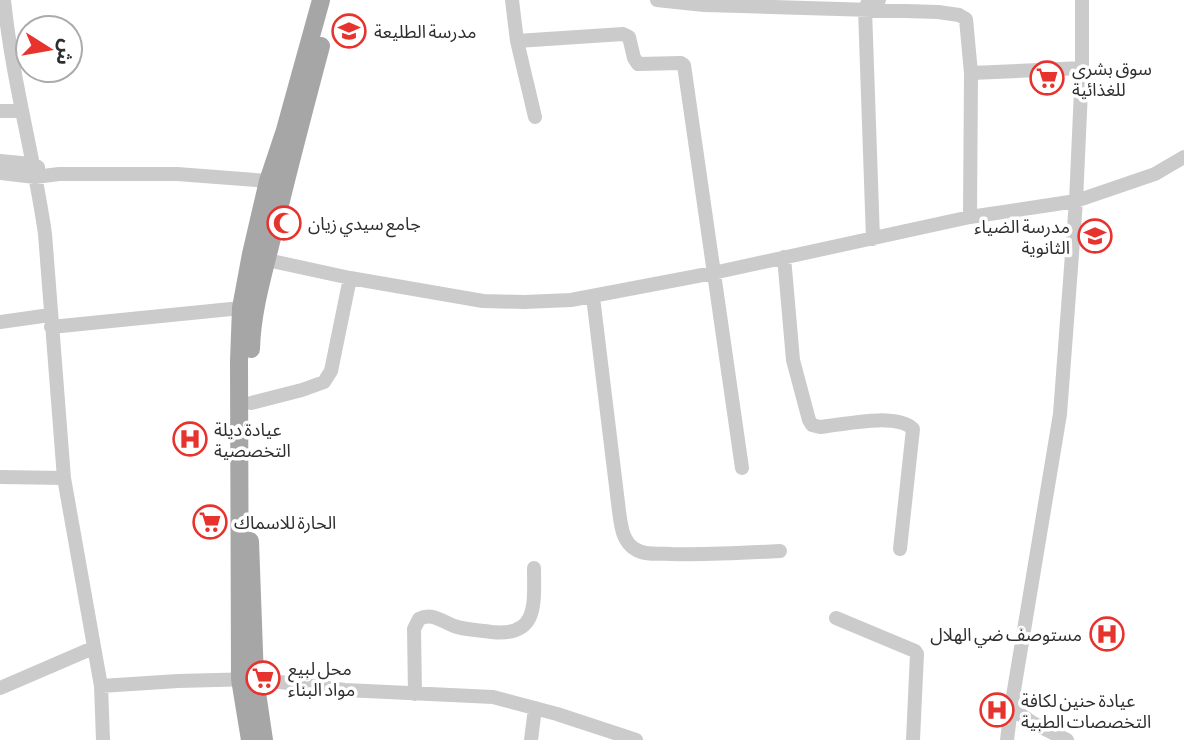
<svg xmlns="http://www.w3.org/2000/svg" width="1184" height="740" font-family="'Asap Condensed','Noto Sans Arabic',sans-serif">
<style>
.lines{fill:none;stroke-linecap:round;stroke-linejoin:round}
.minor{stroke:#cbcbcb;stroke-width:14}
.major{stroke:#a6a6a6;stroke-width:18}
.labels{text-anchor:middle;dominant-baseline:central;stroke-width:7;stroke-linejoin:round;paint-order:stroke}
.poi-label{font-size:18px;fill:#2e2e2e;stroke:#fff;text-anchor:start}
</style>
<rect width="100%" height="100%" fill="#fff"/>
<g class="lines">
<!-- minor -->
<path class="minor" d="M4,0C12,79 34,156 45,234L64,478L101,686L103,740
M512,0L517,41L535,117
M657,0L704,5L741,6
M741,0V6L938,12L959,15L966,19L971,73L970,217
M517,41L623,34L629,37L634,58L638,64L681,63L684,65L742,468
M971,73L1082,68
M0,111H21
M0,161L32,164L38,167
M0,173L35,177L59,174H177L268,181L276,184
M873,239L865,9L868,2L879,0
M259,257L267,260L350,278L483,301L524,302L571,300L713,273L970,217L1076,201L1155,174L1184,157
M784,257L793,360L809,420L812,425L820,427C841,425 896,412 913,429L900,549
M593,297L619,511C621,525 622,541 635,549C645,556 660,553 672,554C708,555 744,553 780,551
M0,322L50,315
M51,327L241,308L248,309
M251,403L302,390L324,382L331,371L350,278
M0,477L64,478
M836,618L915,651L917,654L913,740
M101,686L178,681L255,679L345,690L493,697L557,714L636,740
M0,688L93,648
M415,694L414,629L419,619C432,612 441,621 454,626C466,630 479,630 492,632C539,637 534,603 534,568
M1011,708L1033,723L1067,740
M531,740L535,708
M1007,740L1011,708L1060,414L1076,201L1082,68V0"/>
<!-- major -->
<path class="major" d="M251,349C252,311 263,275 272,238C287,174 304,110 321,46
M250,541L255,679L264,740
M250,740L240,679L239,361L241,308L251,254L268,181L285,130L321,0"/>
</g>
<!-- icons -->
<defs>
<symbol id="school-ring" viewBox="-11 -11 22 22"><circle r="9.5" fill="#fff" stroke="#e7332d" stroke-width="1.5"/><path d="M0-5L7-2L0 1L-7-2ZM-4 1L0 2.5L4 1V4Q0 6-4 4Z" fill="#e7332d"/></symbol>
<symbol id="supermarket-ring" viewBox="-11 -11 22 22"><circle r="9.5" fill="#fff" stroke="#e7332d" stroke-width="1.5"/><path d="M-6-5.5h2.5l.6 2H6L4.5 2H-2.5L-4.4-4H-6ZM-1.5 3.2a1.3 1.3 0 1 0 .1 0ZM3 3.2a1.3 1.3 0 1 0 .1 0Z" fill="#e7332d"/></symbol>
<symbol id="mosque-ring" viewBox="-11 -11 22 22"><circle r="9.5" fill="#fff" stroke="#e7332d" stroke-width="1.5"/><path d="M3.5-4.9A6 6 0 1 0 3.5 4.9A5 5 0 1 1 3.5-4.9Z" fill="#e7332d"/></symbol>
<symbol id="hospital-ring" viewBox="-11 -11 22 22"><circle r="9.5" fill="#fff" stroke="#e7332d" stroke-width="1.5"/><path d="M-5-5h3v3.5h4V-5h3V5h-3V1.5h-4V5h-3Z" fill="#e7332d"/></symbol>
</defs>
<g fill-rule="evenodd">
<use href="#school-ring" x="330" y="12" width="38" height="38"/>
<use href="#supermarket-ring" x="1028" y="59" width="38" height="38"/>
<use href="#mosque-ring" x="265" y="204" width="38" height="38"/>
<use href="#school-ring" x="1076" y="217" width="38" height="38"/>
<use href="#hospital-ring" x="171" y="420" width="38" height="38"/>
<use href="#supermarket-ring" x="191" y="503" width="38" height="38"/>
<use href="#hospital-ring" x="1088" y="615" width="38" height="38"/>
<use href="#supermarket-ring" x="244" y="659" width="38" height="38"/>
<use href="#hospital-ring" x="978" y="691" width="38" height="38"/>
</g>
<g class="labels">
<!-- poi labels -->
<g class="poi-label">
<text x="374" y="31">مدرسة الطليعة</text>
<text x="1072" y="68">سوق بشرى<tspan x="1072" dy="21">للغذائية</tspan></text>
<text x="308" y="223">جامع سيدي زيان</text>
<text x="1070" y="226" text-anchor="end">مدرسة الضياء<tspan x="1070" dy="21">الثانوية</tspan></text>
<text x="214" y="429">عيادة ديلة<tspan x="214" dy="21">التخصصية</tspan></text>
<text x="234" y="522">الحارة للاسماك</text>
<text x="1082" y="634" text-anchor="end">مستوصف ضي الهلال</text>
<text x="288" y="668">محل لبيع<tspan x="288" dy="21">مواد البناء</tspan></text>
<text x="1021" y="700">عيادة حنين لكافة<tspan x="1021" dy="21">التخصصات الطبية</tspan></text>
</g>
</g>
<!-- north arrow -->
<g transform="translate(49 49) rotate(101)"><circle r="33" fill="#ffffff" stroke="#ababab" stroke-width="2"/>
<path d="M0-5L12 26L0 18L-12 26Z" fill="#e7332d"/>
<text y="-10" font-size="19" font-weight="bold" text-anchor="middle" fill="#2e2e2e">ش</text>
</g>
</svg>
